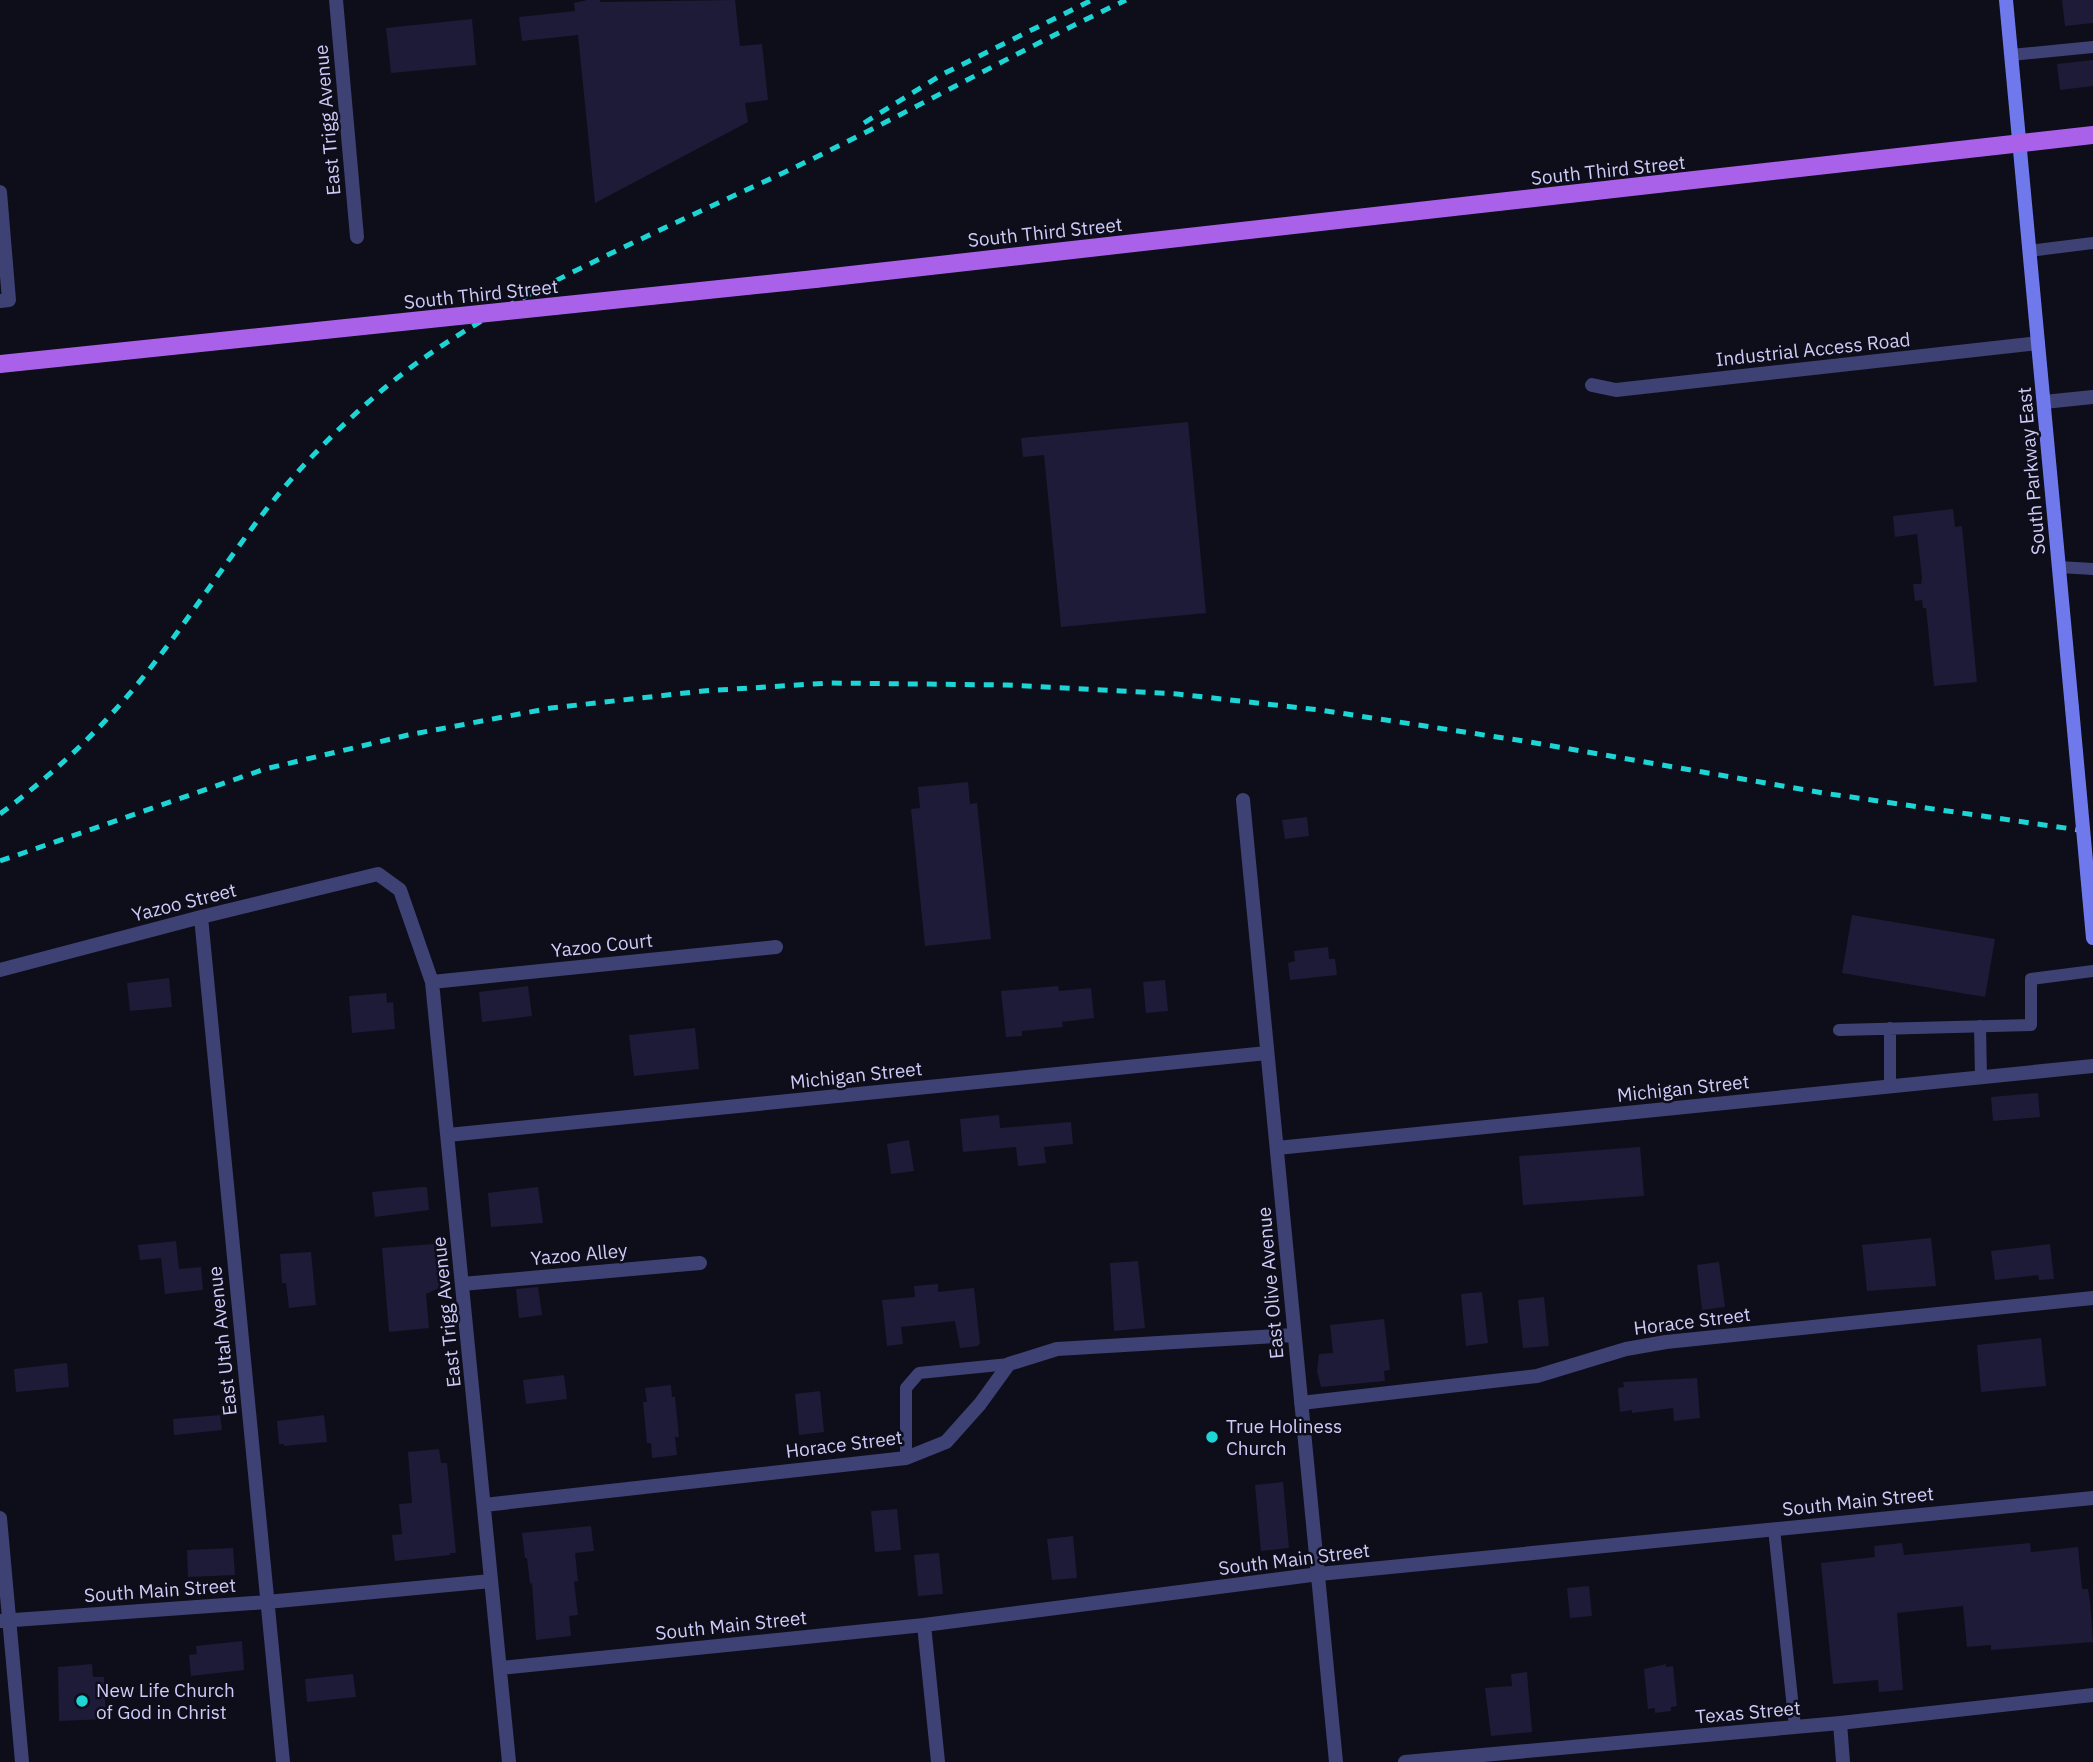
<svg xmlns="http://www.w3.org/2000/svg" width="2093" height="1762" font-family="'IBM Plex Sans',sans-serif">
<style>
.building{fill:#1e1b38}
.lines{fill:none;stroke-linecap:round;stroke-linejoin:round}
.service{stroke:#3e4173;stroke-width:12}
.minor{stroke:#3e4173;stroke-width:14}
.tertiary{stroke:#3e4173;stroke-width:14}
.secondary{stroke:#6f79ec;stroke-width:14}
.primary{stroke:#a961ea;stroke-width:18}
.rail{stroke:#1cd5d4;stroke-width:5;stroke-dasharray:10 9;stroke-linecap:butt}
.secondary-bridge{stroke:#6f79ec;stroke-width:14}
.primary-bridge{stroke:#a961ea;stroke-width:18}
.poi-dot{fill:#1cd5d4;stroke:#0e0d1a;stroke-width:2.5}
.labels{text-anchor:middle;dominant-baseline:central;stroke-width:5;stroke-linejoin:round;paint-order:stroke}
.street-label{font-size:19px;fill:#cdccf8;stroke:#0e0d1a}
.poi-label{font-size:19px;fill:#cdccf8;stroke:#0e0d1a;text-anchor:start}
</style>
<rect width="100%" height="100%" fill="#0e0d1a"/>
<!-- building -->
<path class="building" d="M587,0H600V2L735,0L740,46L762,44L768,100L745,103L748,122L595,203L578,35L522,41L519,17L575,11L574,3Z
M2062,0H2093V23L2065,26Z
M472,19L476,65L391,73L386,28Z
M2093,60V86L2060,90L2057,64Z
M1188,422L1206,613L1061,627L1044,455L1023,457L1021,438Z
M1953,509L1955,527L1962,526L1977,682L1934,686L1926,608H1923L1922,600L1915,601L1913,584H1921L1922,578L1917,534L1895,537L1893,516Z
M968,782L970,804L977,803L991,939L925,946L911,809L920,808L918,787Z
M1307,817L1309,836L1285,839L1282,820Z
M1852,915L1995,939L1985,997L1842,973Z
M1328,947L1329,959H1335L1337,975L1290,980L1288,963L1295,961L1294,951Z
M169,978L172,1007L130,1011L127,983Z
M1165,980L1168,1011L1146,1013L1143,982Z
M528,986L532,1016L482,1022L479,992Z
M1058,986L1059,991L1091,988L1094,1018L1062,1022L1063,1027L1022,1031V1036L1006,1037L1001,991Z
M386,993L387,1003L393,1002L395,1029L352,1033L349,996Z
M695,1028L699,1069L634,1076L629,1035Z
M2038,1093L2040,1117L1993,1121L1991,1097Z
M999,1115L1000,1128L1071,1122L1073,1144L1044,1147L1046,1163L1018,1166L1016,1147L963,1152L960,1119Z
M909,1140L914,1171L891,1174L887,1144Z
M1640,1147L1644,1196L1523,1205L1519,1156Z
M421,1187H427L429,1210L375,1217L372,1192Z
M538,1187L543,1223L491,1227L488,1193Z
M1931,1238L1936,1286L1867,1291L1862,1245Z
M176,1241L179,1269L201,1267L203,1290L165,1294L161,1258L140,1260L138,1245Z
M434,1244L439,1288L426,1294L429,1328L389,1332L382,1248Z
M2050,1244L2054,1279L2039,1280L2038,1275L1995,1280L1991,1251Z
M311,1252L316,1305L289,1308L286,1283H282L280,1254Z
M1138,1261L1145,1328L1114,1331L1110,1263Z
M1719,1262L1725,1307L1702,1310L1697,1265Z
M938,1284V1292L974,1288L980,1343L978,1346L960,1348L955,1321L901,1327L903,1344L887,1346L882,1300L915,1297L914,1286Z
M538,1287L542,1315L519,1318L516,1289Z
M1482,1292L1488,1343L1466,1346L1461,1294Z
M1544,1297L1549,1346L1523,1348L1518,1300Z
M1384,1319L1390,1370L1384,1371L1385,1381L1321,1387L1317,1371L1319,1354L1333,1353L1330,1325Z
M2041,1338L2046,1386L1981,1392L1977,1345Z
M67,1363L69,1387L16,1392L14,1369Z
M564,1375L567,1399L526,1404L523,1380Z
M1697,1378L1700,1418L1674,1421L1673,1408L1632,1413V1410L1620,1412L1618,1388L1624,1387L1623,1382Z
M671,1385L672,1397H675L679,1437H675L677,1455L652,1458L651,1443H647L643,1402H647L645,1388Z
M820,1391L824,1432L799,1435L795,1394Z
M220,1415L222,1430L174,1435L173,1419Z
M324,1415L327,1442L284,1446V1444H279L277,1421Z
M439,1449L441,1463H447L456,1553H450V1555L395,1561L392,1535L402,1534L399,1504L412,1503L408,1452Z
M1283,1482L1289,1548L1261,1551L1255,1485Z
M897,1509L901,1550L875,1552L871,1511Z
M591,1526L594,1551L575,1553L578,1581L574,1582L578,1615L569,1616L571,1636L536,1640L532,1583L530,1584L527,1558H525L522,1533Z
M1073,1536L1077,1578L1052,1580L1047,1539Z
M1902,1543L1904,1555L2030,1543L2031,1552L2078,1547L2082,1589H2088L2090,1602L2093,1642L1991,1650V1645L1967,1647L1963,1606L1897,1613L1903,1690L1879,1692L1878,1680L1833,1684L1821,1563L1875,1557L1874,1546Z
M233,1548L235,1575L188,1577L187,1550Z
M939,1553L943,1594L918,1596L914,1555Z
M1589,1586L1592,1616L1570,1618L1567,1588Z
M242,1641L244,1670L191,1676L189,1655L197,1654L196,1646Z
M92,1664L93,1677H104L106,1719L59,1721L58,1667Z
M1666,1664V1667L1673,1666L1677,1706L1671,1707V1711L1655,1713V1708L1648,1709L1644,1669Z
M1527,1672L1532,1732L1491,1736L1485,1688L1512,1686L1511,1674Z
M353,1674L356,1697L307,1702L305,1679Z"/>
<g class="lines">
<!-- service -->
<path class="service" d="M2011,55L2093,47
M2029,251L2093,243
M2059,567L2093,569
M1980,1026L1981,1078
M1839,1030L2031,1025V979L2093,971
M1890,1087V1028
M906,1458V1388L919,1373L1009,1364
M1774,1529L1795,1727"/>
<!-- minor -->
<path class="minor" d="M0,192L9,300L0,301
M1592,385L1616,390L2038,343
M2044,402L2093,397
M1243,800L1336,1762
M201,917L283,1762
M0,970L201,917L378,874L400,890L432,982L509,1762
M432,982L776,947
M448,1135L1267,1053
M1277,1148L2093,1066
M462,1284L700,1263
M1301,1403L1537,1376L1626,1349L1666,1342L2093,1298
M484,1505L906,1458L946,1442L980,1404L1009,1364L1057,1349L1294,1335
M0,1518L22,1762
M0,1621L267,1602L491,1581
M924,1625L938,1762
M500,1668L924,1625L1319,1574L2093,1498
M1840,1723L1843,1762
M1405,1762L1840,1723L2093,1695"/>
<!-- tertiary -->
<path class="tertiary" d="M336,0L357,237"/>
<!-- secondary -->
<path class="secondary" d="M2006,0L2072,708"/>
<!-- primary -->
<path class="primary" d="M815,279L2093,135"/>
<!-- rail -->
<path class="rail" d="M864,123L943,74L1092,0
M0,814C55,773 105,726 148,671C189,619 225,563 265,511C297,470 334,432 373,398C432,346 501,308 571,273C641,238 712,206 783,173C899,118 1010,55 1126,0
M0,861L265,769L408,735L551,708L703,691L829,683L1007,685L1177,694L1320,710L1530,742L1823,793L2093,832"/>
<!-- secondary-bridge -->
<path class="secondary-bridge" d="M2072,708L2093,938"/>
<!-- primary-bridge -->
<path class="primary-bridge" d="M0,364L815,279"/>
</g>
<!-- markers -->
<g class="poi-dot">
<circle cx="1212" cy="1437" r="7"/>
<circle cx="82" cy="1701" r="7"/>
</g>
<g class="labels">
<!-- street labels -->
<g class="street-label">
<text transform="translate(327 120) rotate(-95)">East Trigg Avenue</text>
<text transform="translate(1608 170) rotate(-6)">South Third Street</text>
<text transform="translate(1045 232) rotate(-6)">South Third Street</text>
<text transform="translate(481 294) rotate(-6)">South Third Street</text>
<text transform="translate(1813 349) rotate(-6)">Industrial Access Road</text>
<text transform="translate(2031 471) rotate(-95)">South Parkway East</text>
<text transform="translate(184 902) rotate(-14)">Yazoo Street</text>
<text transform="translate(602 945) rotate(-6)">Yazoo Court</text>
<text transform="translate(856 1075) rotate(-6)">Michigan Street</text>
<text transform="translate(1683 1088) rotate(-6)">Michigan Street</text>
<text transform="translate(579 1254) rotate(-5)">Yazoo Alley</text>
<text transform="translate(1270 1283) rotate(-95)">East Olive Avenue</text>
<text transform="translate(446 1312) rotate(-96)">East Trigg Avenue</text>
<text transform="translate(1692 1321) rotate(-7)">Horace Street</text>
<text transform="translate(222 1341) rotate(-96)">East Utah Avenue</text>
<text transform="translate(844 1444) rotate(-7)">Horace Street</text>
<text transform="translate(1858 1501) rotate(-6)">South Main Street</text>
<text transform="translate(1294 1559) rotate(-7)">South Main Street</text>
<text transform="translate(160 1590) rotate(-4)">South Main Street</text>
<text transform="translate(731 1625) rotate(-6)">South Main Street</text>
<text transform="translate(1748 1712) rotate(-5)">Texas Street</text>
</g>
<!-- poi labels -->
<g class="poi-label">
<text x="1226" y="1426">True Holiness<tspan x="1226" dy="22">Church</tspan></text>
<text x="96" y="1690">New Life Church<tspan x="96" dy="22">of God in Christ</tspan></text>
</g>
</g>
</svg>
